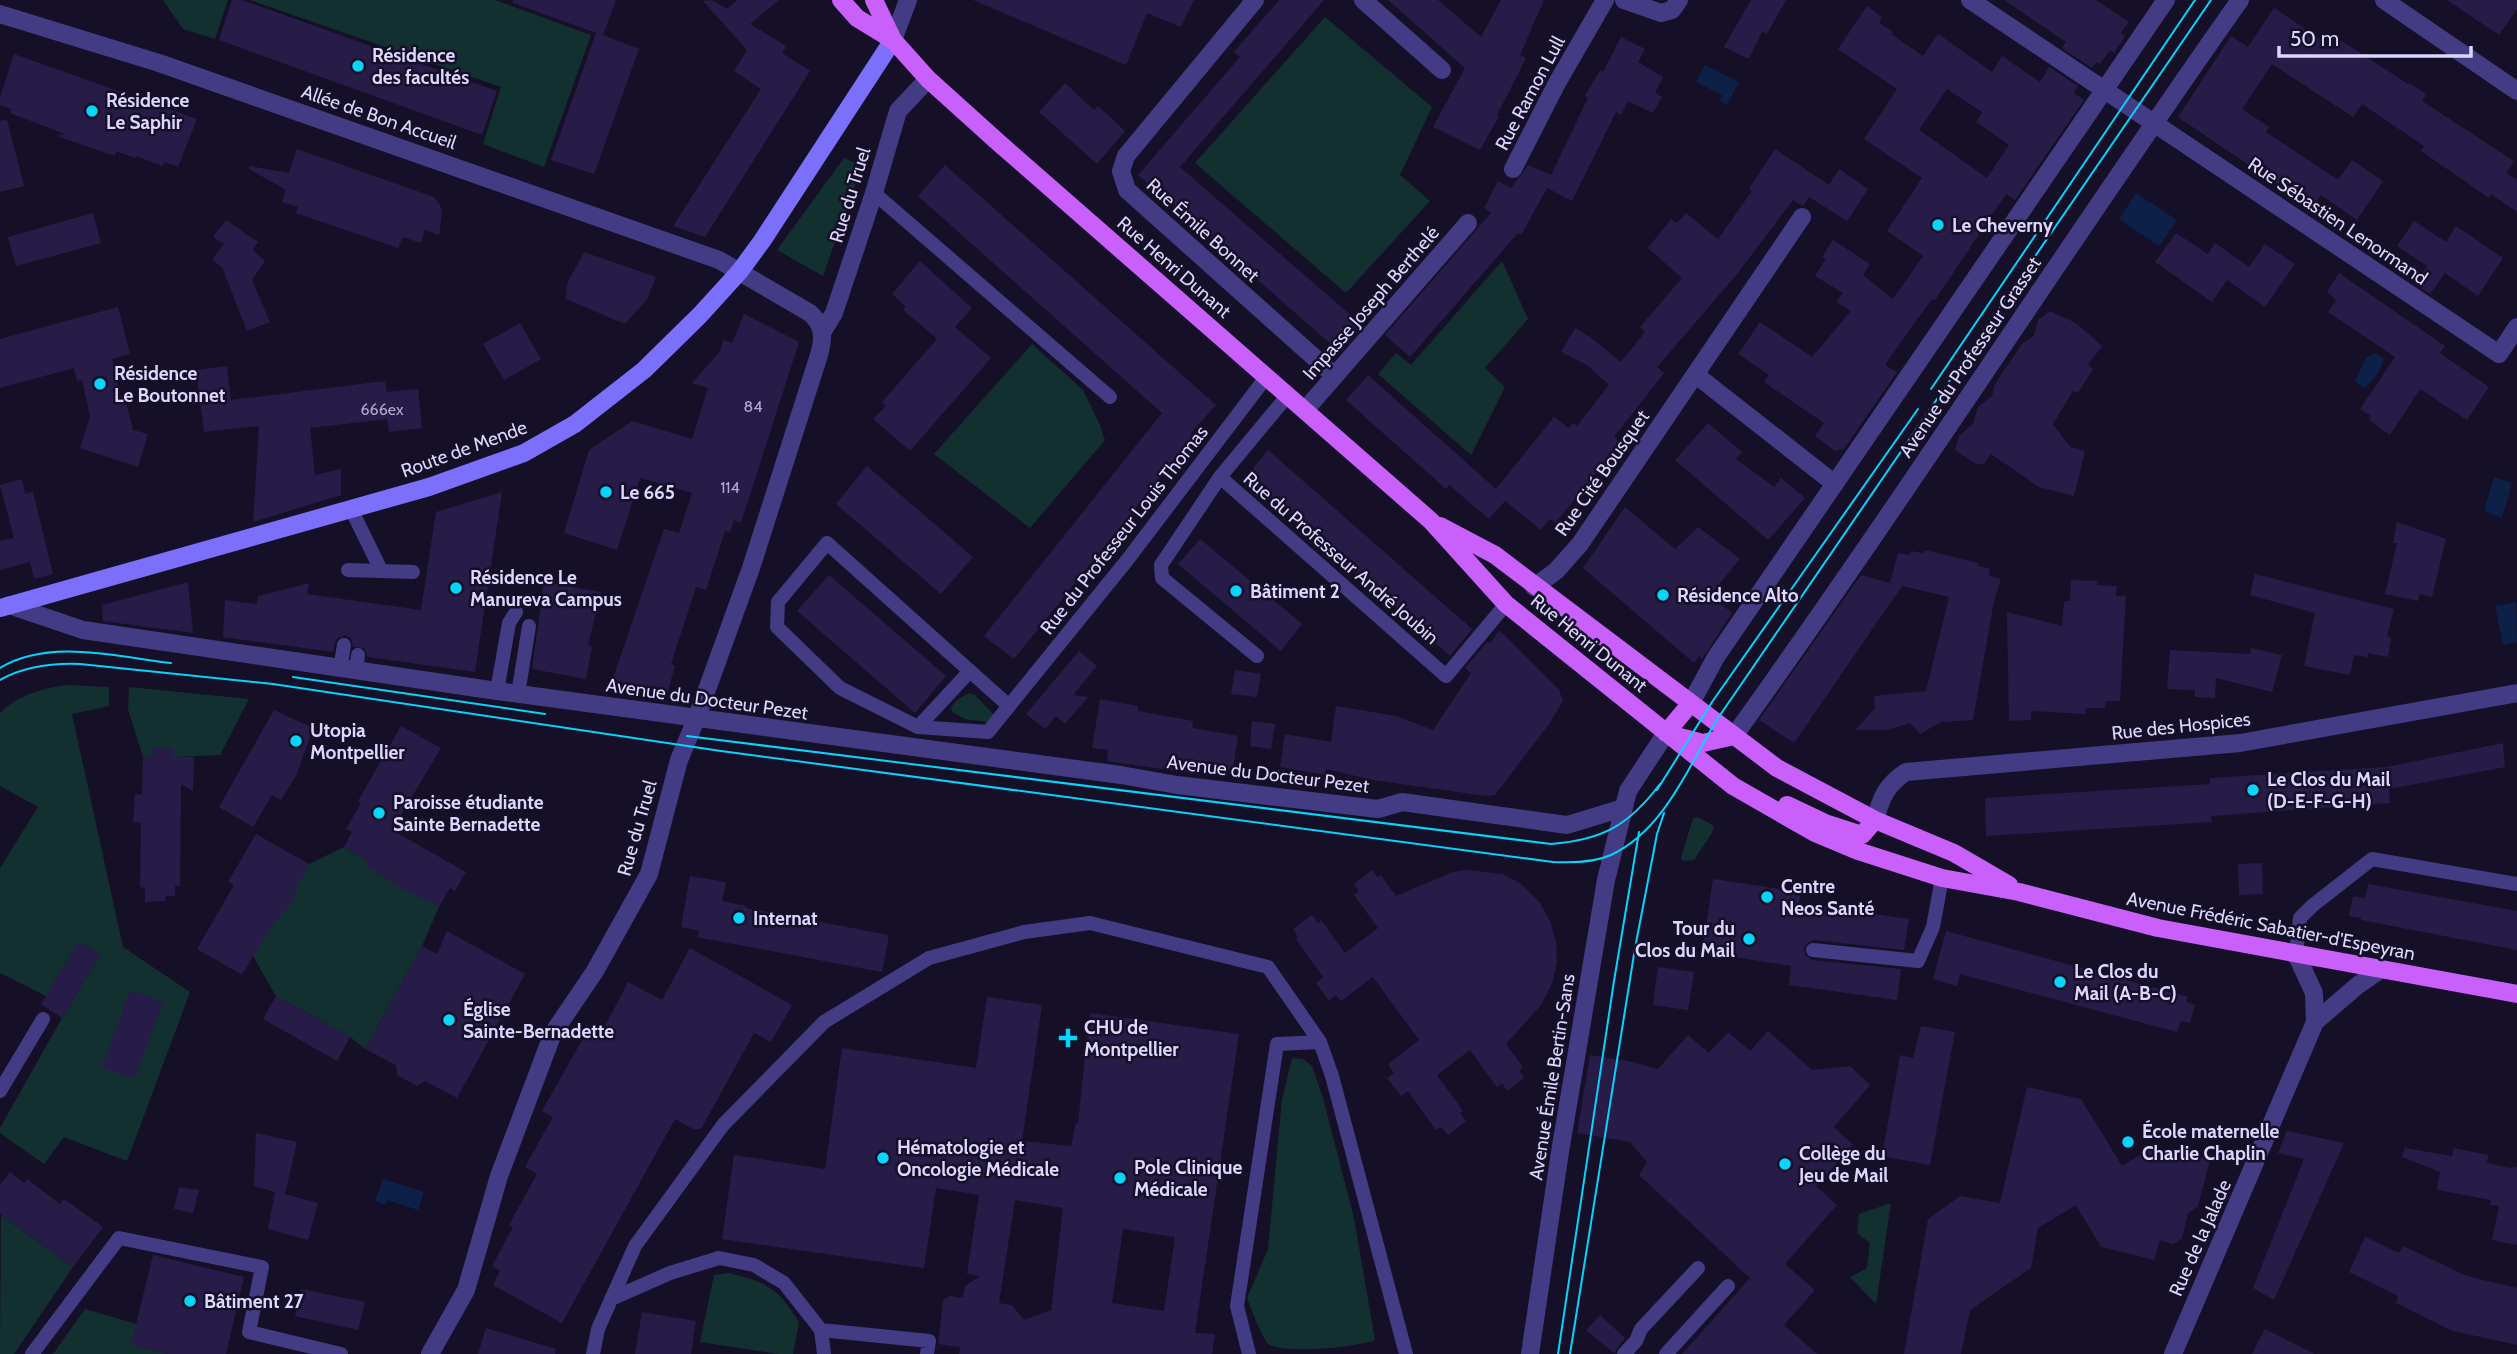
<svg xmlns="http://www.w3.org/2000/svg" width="2517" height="1354" font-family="Cabin,sans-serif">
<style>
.green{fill:#133030}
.water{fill:#0d2048}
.building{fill:#271c47;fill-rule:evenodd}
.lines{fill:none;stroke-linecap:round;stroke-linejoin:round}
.service{stroke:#433c85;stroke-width:14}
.pedestrian{stroke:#433c85;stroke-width:18}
.minor{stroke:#433c85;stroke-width:18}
.tertiary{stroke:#433c85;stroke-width:18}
.secondary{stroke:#7b6ffc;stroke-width:18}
.primary{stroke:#ca60fc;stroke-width:18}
.tram{stroke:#06d4fa;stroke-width:2}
.poi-dot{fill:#06d4fa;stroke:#151027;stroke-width:2.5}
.labels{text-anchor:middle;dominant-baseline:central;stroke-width:5;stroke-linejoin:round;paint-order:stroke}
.number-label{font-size:16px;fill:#b0a8d0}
.poi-label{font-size:19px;font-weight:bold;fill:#ddd6fe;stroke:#151027;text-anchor:start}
.street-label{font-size:19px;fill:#ddd6fe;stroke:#151027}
</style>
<rect width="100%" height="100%" fill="#151027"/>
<!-- green -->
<path class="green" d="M163,0H228L215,39L183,29Z
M250,0H495L591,35L544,167L483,144L501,87Z
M1325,17L1432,107L1400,175L1430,201L1346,293L1195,163Z
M844,158L862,166L823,276L777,250Z
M1502,261L1528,319L1485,368L1505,387L1471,455L1378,374L1396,353L1411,365Z
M1032,344L1083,390L1099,423L1105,440L1030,528L934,454Z
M66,685L109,687V706L72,714L123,947L190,992L127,1161L64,1137L44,1164L0,1133V1128L62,1018L100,955L79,942L46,996L0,973V868L38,807L0,786V713C18,695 41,689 66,685Z
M129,687L249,699L220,755L173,757L172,748H152V757H143L128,709Z
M969,693L975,695L994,715L987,722L965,719L952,712L951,707L958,699Z
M1698,817L1714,826L1712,833L1694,860L1683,861L1681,858L1693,818Z
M344,847L367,861L365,865L394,882V884L439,907L422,946L365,1049L350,1037L276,996L253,956L289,889L298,883L309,864Z
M1292,1058L1303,1059L1312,1066L1323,1098L1354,1218L1375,1340C1354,1348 1284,1354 1268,1344C1259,1332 1253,1312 1247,1298L1268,1249L1282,1100Z
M1891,1203L1876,1304L1850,1277L1867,1268L1870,1243L1857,1233L1859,1214Z
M1,1215L73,1267L14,1354H0Z
M729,1273C768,1283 777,1287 799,1322L793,1354H778L700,1342L714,1275Z
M85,1309L137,1324L132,1345L168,1354H53Z"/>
<!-- water -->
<path class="water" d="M1705,65L1739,82L1727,105L1720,101L1722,95L1696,82Z
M2136,193L2177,220L2159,246L2119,219Z
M2375,353L2384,359C2380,371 2375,380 2364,388L2355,381L2366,358Z
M2494,477L2512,483L2502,518L2484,511Z
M2516,602L2517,642L2503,645L2495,606Z
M383,1179L424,1192L418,1210L387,1200L385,1205L375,1201Z"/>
<!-- building -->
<path class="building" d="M232,0H242L497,91L482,135L219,40Z
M513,0H616L603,35L639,49L594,174L551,160L596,33L513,3Z
M712,0L727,9L737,0H779L750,24L786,46L782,53L810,71L705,237L673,226L761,89L734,71L747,50L703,1Z
M973,0H1194L1181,27L1147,13L1126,65Z
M1279,0H1324L1180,167L1363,326L1340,352L1138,175L1240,57L1234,52Z
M1388,0H1438L1481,37L1501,0H1544L1520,55L1526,58L1497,115L1499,116L1480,150L1433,127L1465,68Z
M1751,0H1786L1767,34L1762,31L1749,59L1724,47Z
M2004,0H2096L2129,22L2121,33L2125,36L2114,53L2110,50L2100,64L2096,62L2092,68L2062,48L2066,42Z
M2447,0H2517V9L2499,35Z
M1867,6L1882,17L1879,23L1893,32L1891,34L1923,56L1938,34L1992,72L2002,56L2040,82L2049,67L2078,86L2074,93L2084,100L2015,200L2006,194L1935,300L1932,299L1908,332L1885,365L1897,372L1844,449L1835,451L1815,436L1824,423L1764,382L1769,375L1738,354L1760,322L1812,357L1851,311L1836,302L1843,293L1815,276L1826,259L1822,257L1833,240L1870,264L1863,275L1893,299L1923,256L1887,231L1922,178L1864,139L1897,89L1838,49ZM1947,89L1982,112L1976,122L2009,145L1987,178L1919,130Z
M2274,8L2322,40L2328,32L2408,84L2409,83L2426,94L2422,101L2514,161L2506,173L2517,180V212L2491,194L2489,198L2421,151L2424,146L2362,104L2353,117L2272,64L2242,109L2269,127L2266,132L2338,180L2352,160L2383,181L2357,220L2321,195L2312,208L2178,117L2231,36L2248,47Z
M1621,37L1645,49L1638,62L1663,77L1655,93L1662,97L1653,113L1628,101L1621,115L1616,112L1572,201L1547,188L1521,235L1518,233L1410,357L1385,335L1491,213L1484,208L1498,181L1511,188L1528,165L1551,175L1588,98L1585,96L1600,70L1603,72Z
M14,54L197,119L178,167L165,162L162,166L136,156L135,158L116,151L115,156L57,136L65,134L10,113L11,109L0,105V97Z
M1065,83L1094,110L1098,106L1125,131L1097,164L1039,112Z
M7,120L24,186L0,192V121Z
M297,149L434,197L440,205L442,212L439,235L425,230L421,243L403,237L398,248L296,213L298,207L282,202L286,190L249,169L250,166L289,173Z
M1775,149L1829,185L1839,169L1868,189L1847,221L1809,197L1803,206L1793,200L1737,274L1657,367L1664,373L1614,437L1621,443L1555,523L1550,519L1541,530L1505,501L1489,519L1449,485L1446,489L1346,400L1368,375L1496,489L1554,417L1569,428L1573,423L1577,426L1609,385L1587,365L1561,352L1575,328L1590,337L1621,362L1645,332L1640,327L1682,278L1648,248L1671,219L1677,223L1686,213L1718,239L1752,191L1749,189Z
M945,165L1216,405L1191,433L1194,435L1014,659L984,636L1162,413L918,196Z
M93,213L101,243L16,266L8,237Z
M226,220L258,242L253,250L265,261L252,280L270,322L247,331L222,267L212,260L224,244L213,237Z
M2414,221L2446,242L2456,226L2503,258L2478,296L2445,273L2430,294L2415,284L2427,266L2397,246Z
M2176,233L2208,254L2215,243L2249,267L2265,244L2295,264L2265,307L2227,280L2212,302L2155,262Z
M584,252L656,277L647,299L625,324L566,299L567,284Z
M920,261L972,308L955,327L991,358L910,451L873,419L886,406L882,402L937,339L903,310L906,307L892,294Z
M2339,273L2445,346L2440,353L2489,387L2467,420L2420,389L2390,435L2369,420L2371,416L2360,409L2395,357L2328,312L2336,300L2327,292Z
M118,307L130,354L112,359L123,405H127L133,430L148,434L138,467L80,448L90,416L82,380L77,381L74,368L0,388V339Z
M2050,311L2076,323L2102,346L2088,365L2093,369L2078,393L2073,391L2053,424L2070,447L2085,451L2074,496L2039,487L1991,454L1984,464H1976L1955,450L1959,436L1973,424L1978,407L1992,396L1995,384L2022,344L2034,336L2038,320Z
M744,314L799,342L741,523L734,520L730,532L725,531L706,590L696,587L671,664L675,666L665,701L611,684L664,529L679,533L692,493L640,478L617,550L564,533L589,450L632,421L692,439L708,388L692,383L720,351L723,340L732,343Z
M520,323L541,359L504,380L483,344Z
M227,366L231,400L385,381L387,392L418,389L422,428L389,432L387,419L310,428L315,475L341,469V495L253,522L259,426L204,432L196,370Z
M1708,423L1742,452L1736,459L1774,487L1781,478L1805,498L1768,540L1675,460Z
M1268,450L1472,629L1450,656L1246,477Z
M867,466L973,557L941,594L836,504Z
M22,479L25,494L33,492L53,574L34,579L30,562L0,570V541L14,538L0,485Z
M502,492L475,672L368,657L364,648L353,647L351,638L345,635L336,639L333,652L223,637L225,600L257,604L258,596L309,583L307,594L421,610L436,512Z
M1625,507L1675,549L1698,527L1740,559L1710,595L1732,613L1702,659L1699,656L1694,663L1583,568Z
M2397,522L2446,539L2432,597L2420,594L2418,601L2385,594L2397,543H2393Z
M1200,539L1302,624L1281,651L1178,564Z
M1925,550L1978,563V566L1990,569L1989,576L2001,579L1994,601L1973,720L1941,722L1920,734L1910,723L1888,730H1855L1875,708L1874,696L1926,691L1949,597L1890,583L1898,553L1910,555L1911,551L1923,553Z
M2255,574L2394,609L2387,636L2391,638L2388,657L2368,653V657L2354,655L2350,675L2304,666L2315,613L2250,595Z
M829,575L946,676L915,713L797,611Z
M1861,575L1902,586L1794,743L1759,720Z
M2071,580L2097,581V585L2117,586L2116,596H2126L2120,701H2106L2105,708H2086L2085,714L2031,711V720L2009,721L2007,612L2062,626L2064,601H2070Z
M188,582L193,633L103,621L102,605Z
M544,582L601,592L588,645L592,647L586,679L532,669Z
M1499,630L1559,690L1563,701L1549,724L1495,795L1486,796L1373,780L1326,769L1325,775L1280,767L1285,734L1331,742L1336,706L1396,716L1433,730L1471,673L1465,668L1487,642L1490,644Z
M2251,648L2282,655L2272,692L2216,678L2215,698L2195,697V690L2167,689L2170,650L2250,654Z
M1079,651L1097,666L1073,695L1088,697L1065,724L1056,716L1045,729L1026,714Z
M1235,670L1261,674L1257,697L1231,694Z
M1100,699L1138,706V711L1193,721L1192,728L1238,736L1233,770L1199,765L1197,774L1107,761L1108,750L1092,748Z
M274,710L313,728L297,774L281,800L272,795L253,827L219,807Z
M1252,721L1275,724L1271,749L1250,746Z
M401,726L441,748L392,830L466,872L455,891L450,888L439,907L393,884L394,882L364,865L367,861L344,847L352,832L346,829L361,803L358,801Z
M2503,743L2505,767L2389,789L2390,803L2211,816L2212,822L1986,836L1985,798L2210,784V778L2387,767Z
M152,748H173V757H194L193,791L181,784L180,886H175V896H166L165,901L145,902V888L140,887L141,823L133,822L135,795L142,794L143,757H151Z
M256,834L309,864L294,891L298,894L268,931L242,975L197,949L234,885L228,882Z
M2262,863L2263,894L2239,895L2238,864Z
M1372,870L1377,877L1381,875L1396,896L1453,872L1467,870L1503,874L1521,884L1540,903L1550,921L1556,942L1557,963L1552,983L1542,1004L1506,1044L1523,1067L1519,1071L1524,1078L1507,1091L1502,1083L1497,1087L1470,1050L1437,1075L1463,1111L1460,1113L1466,1121L1448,1135L1441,1127L1436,1130L1408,1091L1401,1096L1387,1078L1394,1073L1388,1064L1419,1040L1373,977L1341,1001L1336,995L1329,1001L1316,983L1323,977L1296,939L1298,937L1293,929L1312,915L1318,923L1321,920L1345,953L1378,928L1354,895L1359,891L1354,884Z
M690,876L726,882L722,901L746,906V908L889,935L882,972L697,937L700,931L681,927Z
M1713,879L1801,892L1799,903L1909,919L1904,950L1814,940L1809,942L1804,948L1805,955L1812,960L1901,969L1897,1000L1789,985L1791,966L1702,952Z
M2368,884L2517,911V950L2361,920V918L2349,916L2353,896L2365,898Z
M447,931L525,974L457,1098L425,1081L417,1086L397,1075L396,1065L365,1049L422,946L437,954Z
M1946,931L2188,997L2186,1002L2195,1005L2190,1023L2181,1021L2177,1032L1960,974L1957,986L1933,979Z
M79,942L100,955L62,1018L41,1004Z
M690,948L792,1005L771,1042L754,1033L701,1129H693L675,1119L562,1323L493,1285L500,1271L492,1266L513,1227L509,1225L537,1174L525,1167L553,1117L542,1111L591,1024L603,1030L628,982L662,1000Z
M1658,967L1694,972L1688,1010L1653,1005Z
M130,990L163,1002L135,1079L102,1068Z
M276,996L350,1037L337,1061L263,1019Z
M987,997L1042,1005L1022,1141L1071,1146L1076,1123H1078L1090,1013L1239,1034L1195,1333L1215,1334L1212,1354H959L960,1347L938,1344L943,1300L950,1296L963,1298L965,1286L980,1276L967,1274L979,1195L936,1188L924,1268L722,1239L734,1155L825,1169L842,1048L976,1068ZM1015,1200L1063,1208L1051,1310L1024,1320L1012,1305L999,1303ZM1123,1229L1175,1237L1164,1311L1112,1303Z
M1921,1026L1955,1032L1930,1165L1882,1156L1900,1055L1913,1058Z
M1768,1031L1812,1070L1850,1066L1870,1085L1834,1127L1853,1145L1816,1186L1837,1205L1785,1264L1815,1290L1784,1325L1817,1354H1682L1750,1278L1639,1175L1647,1162L1630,1142L1577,1133L1590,1055L1628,1061L1658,1069L1688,1035L1709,1053L1728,1032L1750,1051Z
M2027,1087L2081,1099L2122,1166L2154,1146L2210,1160L2198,1206L2188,1213L2182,1238L2173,1244L2160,1240L2154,1260L2101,1247L2076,1205L2038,1228L2031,1268L1970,1310L1961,1354H1904L1928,1219L1960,1196L2000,1203Z
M2287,1131L2344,1143L2274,1300L2253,1288L2304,1159L2278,1153Z
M256,1133L297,1142L285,1194L318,1203L308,1240L268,1229L275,1192L254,1186Z
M2405,1148L2452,1156L2454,1148L2488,1155L2487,1163L2509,1168L2517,1167V1245L2492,1240L2499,1206L2490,1205L2491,1200L2437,1190L2440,1172L2402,1157Z
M10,1172L24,1183L27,1179L60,1204L64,1199L103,1227L73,1267L0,1214V1185Z
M179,1187L199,1190L193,1213L174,1209Z
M2365,1237L2399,1253L2403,1246L2467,1276L2517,1288V1345L2453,1331L2396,1303L2398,1296L2349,1272Z
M153,1255L244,1277L226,1354H168L131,1345Z
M301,1289L365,1302L358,1330L295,1316Z
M642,1312L696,1321L691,1354H635Z
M1600,1315L1625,1338L1617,1348L1615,1354L1586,1330Z
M486,1328L556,1349L555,1354H478Z
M2265,1329L2315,1354H2252Z"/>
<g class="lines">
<!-- service -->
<path class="service" d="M874,193L1110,397
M1288,395L1220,477L1446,676L1506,604
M1220,477L1161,565L1162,578L1257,656
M351,509L381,570
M827,543L1009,706L988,732L918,727L840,688L777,627L778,602Z
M348,570L413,572
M340,669L344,645
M356,671L358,655
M497,691L509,623L516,612
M518,694L529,626
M1009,706L1128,559L1267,376
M918,727L970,671
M1813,950L1918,961L1933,927L1942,878
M2296,954L2300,918L2312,906L2372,859L2517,884
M0,1091L43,1019
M611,1299L670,1273L719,1258L754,1265L784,1283L821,1330L929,1341L927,1354
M821,1330L824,1354
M32,1354L119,1238L262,1267L249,1332L341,1354
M593,1354L598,1329L635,1246L723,1125L824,1022L929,958L1024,932L1090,923L1268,967L1320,1042
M1249,1354L1237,1306L1277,1044L1320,1042L1332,1076L1406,1354
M1624,1354L1636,1341L1641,1329L1698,1268
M1666,1354L1728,1286"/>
<!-- pedestrian -->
<path class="pedestrian" d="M874,193L898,111L928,79
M9,605L83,630L497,691L1121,775L1177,785L1378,809L1402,802L1567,825L1623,808"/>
<!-- minor -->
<path class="minor" d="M1255,0L1126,156L1121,171L1127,190L1335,376
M1363,0L1442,70
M1624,0L1661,13L1672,10L1679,0
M1970,0L2499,354L2517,327
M2384,0L2517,91
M0,14L159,63L719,260L810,313C824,326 824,337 819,355L751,568L697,717L679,760L649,874L595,971L553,1033L499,1176L466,1290L430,1354
M1513,169L1557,83L1605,0
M823,331L834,313L874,193
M1696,375L1835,484
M1305,410L1468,223
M1534,587L1556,571L1580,544L1802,217
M1691,703L1716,657L2166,0
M1734,736C1908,494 2068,243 2240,0
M1875,820C1881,798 1886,785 1906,772L2240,743L2517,693
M2296,954L2314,993L2315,1022
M1530,1354L1560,1152L1606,880L1628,791L1666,733
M2173,1354L2315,1022L2358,985L2380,970"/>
<!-- tertiary -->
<path class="tertiary" d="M893,40L908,0"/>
<!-- secondary -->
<path class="secondary" d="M0,608L429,487L524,453L575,424L644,370L700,315L740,271L762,241L893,40"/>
<!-- primary -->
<path class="primary" d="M841,0L857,18L893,40L928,79L999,143L1431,521L1506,604L1733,786L1815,833L1858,851L1942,878L2019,892L2158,928L2517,994
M874,0L893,40
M1440,526L1495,555L1777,768L1875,820L1954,853L2009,885
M1666,733L1691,703
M1676,736L1703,743L1734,736
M1787,805L1825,823L1862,835L1875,820"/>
<!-- tram -->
<path class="tram" d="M1931,389L2195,0
M0,668C49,638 118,657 171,663
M293,677L545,714
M0,680C25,666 52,663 80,664L273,684L721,751L1553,862C1572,863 1593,863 1611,855C1663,831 1688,768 1716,721L2211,0
M687,736L1551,844C1603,840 1629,825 1660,784
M1657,790L1712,702L1918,409
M1558,1354L1614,981L1639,832
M1570,1354L1635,948L1657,834L1664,813"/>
</g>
<!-- markers -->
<g class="poi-dot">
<circle cx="358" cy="66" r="7"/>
<circle cx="92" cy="111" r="7"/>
<circle cx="1938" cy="225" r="7"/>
<circle cx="100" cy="384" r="7"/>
<circle cx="606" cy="492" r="7"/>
<circle cx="456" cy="588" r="7"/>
<circle cx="1236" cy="591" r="7"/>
<circle cx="1663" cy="595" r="7"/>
<circle cx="296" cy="741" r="7"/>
<circle cx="2253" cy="790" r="7"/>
<circle cx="379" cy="813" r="7"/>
<circle cx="1767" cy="897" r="7"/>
<circle cx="739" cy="918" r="7"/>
<circle cx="1749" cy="939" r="7"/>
<circle cx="2060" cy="982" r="7"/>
<circle cx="449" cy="1020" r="7"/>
<path d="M1064.5 1027.5h7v7h7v7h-7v7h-7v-7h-7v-7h7z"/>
<circle cx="2128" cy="1142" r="7"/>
<circle cx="883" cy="1158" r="7"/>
<circle cx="1785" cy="1164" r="7"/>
<circle cx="1120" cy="1178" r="7"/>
<circle cx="190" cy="1301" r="7"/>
</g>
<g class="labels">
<!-- number labels -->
<g class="number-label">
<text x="753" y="406">84</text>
<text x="382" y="409">666ex</text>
<text x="730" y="487">114</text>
</g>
<!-- poi labels -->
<g class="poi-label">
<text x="372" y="55">Résidence<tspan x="372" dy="22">des facultés</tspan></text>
<text x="106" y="100">Résidence<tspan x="106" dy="22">Le Saphir</tspan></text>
<text x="1952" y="225">Le Cheverny</text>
<text x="114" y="373">Résidence<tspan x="114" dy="22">Le Boutonnet</tspan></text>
<text x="620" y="492">Le 665</text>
<text x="470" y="577">Résidence Le<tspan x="470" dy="22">Manureva Campus</tspan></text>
<text x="1250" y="591">Bâtiment 2</text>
<text x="1677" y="595">Résidence Alto</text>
<text x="310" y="730">Utopia<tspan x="310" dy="22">Montpellier</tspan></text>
<text x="2267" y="779">Le Clos du Mail<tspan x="2267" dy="22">(D-E-F-G-H)</tspan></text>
<text x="393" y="802">Paroisse étudiante<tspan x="393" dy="22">Sainte Bernadette</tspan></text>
<text x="1781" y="886">Centre<tspan x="1781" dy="22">Neos Santé</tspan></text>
<text x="753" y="918">Internat</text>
<text x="1735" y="928" text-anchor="end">Tour du<tspan x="1735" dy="22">Clos du Mail</tspan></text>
<text x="2074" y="971">Le Clos du<tspan x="2074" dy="22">Mail (A-B-C)</tspan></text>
<text x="463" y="1009">Église<tspan x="463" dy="22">Sainte-Bernadette</tspan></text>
<text x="1084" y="1027">CHU de<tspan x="1084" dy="22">Montpellier</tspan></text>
<text x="2142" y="1131">École maternelle<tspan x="2142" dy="22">Charlie Chaplin</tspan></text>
<text x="897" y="1147">Hématologie et<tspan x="897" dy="22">Oncologie Médicale</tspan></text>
<text x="1799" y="1153">Collège du<tspan x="1799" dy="22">Jeu de Mail</tspan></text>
<text x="1134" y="1167">Pole Clinique<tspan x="1134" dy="22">Médicale</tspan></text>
<text x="204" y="1301">Bâtiment 27</text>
</g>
<!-- street labels -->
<g class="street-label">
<text transform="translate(1530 93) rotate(-62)">Rue Ramon Lull</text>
<text transform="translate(379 117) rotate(19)">Allée de Bon Accueil</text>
<text transform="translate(850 195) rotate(-73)">Rue du Truel</text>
<text transform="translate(2338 221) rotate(34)">Rue Sébastien Lenormand</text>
<text transform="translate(1203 230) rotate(42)">Rue Émile Bonnet</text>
<text transform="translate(1174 267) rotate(41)">Rue Henri Dunant</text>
<text transform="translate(1371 303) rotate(-49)">Impasse Joseph Berthelé</text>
<text transform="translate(1970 357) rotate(-56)">Avenue du Professeur Grasset</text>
<text transform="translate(464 449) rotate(-20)">Route de Mende</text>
<text transform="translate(1602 473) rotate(-55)">Rue Cité Bousquet</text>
<text transform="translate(1124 530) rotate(-52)">Rue du Professeur Louis Thomas</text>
<text transform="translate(1341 558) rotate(41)">Rue du Professeur André Joubin</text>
<text transform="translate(1589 643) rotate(39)">Rue Henri Dunant</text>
<text transform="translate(707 699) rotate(8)">Avenue du Docteur Pezet</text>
<text transform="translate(2181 726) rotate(-6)">Rue des Hospices</text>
<text transform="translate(1268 774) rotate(7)">Avenue du Docteur Pezet</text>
<text transform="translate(637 828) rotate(-74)">Rue du Truel</text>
<text transform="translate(2271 926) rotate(11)">Avenue Frédéric Sabatier-d'Espeyran</text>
<text transform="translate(1552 1077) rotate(-81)">Avenue Émile Bertin-Sans</text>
<text transform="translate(2200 1238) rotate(-66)">Rue de la Jalade</text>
</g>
</g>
<!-- scale -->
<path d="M2279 46v10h192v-10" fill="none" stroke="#ddd6fe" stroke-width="3.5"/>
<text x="2290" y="46" font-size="21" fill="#ddd6fe" stroke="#151027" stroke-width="5" paint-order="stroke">50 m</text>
</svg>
